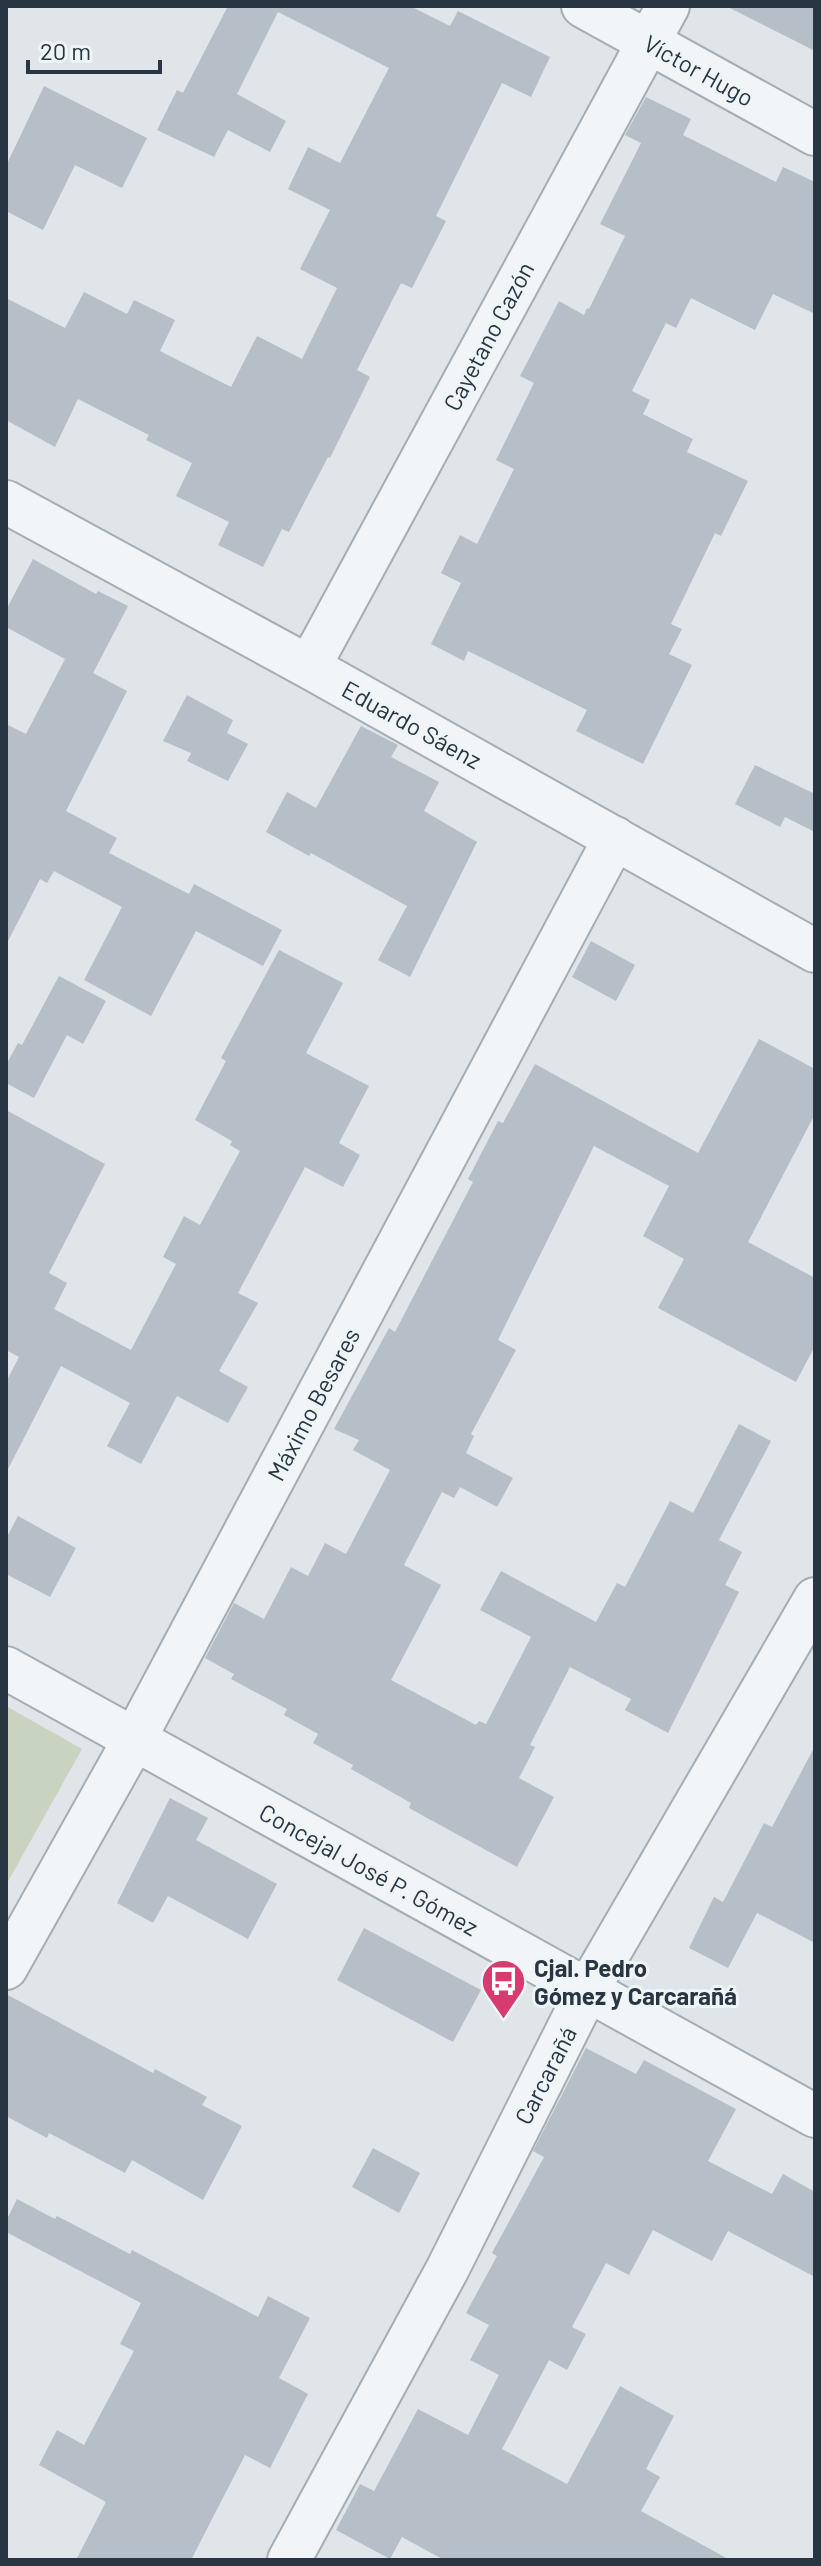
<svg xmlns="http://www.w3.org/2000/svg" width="821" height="2566" font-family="Barlow,sans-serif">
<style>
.green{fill:#c8d4bf}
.building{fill:#b6bfc7}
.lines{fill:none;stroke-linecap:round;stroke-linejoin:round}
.street-casing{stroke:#a4adb4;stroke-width:46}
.street{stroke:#f2f5f7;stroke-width:42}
.labels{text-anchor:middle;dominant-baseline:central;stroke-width:6;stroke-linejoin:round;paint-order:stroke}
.street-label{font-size:24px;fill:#273642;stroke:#eff4f7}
.poi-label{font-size:24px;font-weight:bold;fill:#273642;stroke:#eff4f7;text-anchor:start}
</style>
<rect width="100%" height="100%" fill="#dfe5e9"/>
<!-- green -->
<path class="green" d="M6,1706L82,1749L6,1885Z"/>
<!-- building -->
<path class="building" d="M228,6H410L450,26L458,11L550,57L531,97L502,83L436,216L446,221L412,288L401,283L357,370L370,377L330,458L328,457L289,532L282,529L263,567L218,545L229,522L176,496L192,463L146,440L149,435L78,399L55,447L6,420V298L65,328L84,292L127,314L134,300L175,320L160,351L231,387L257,336L302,359L337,288L300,269L330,210L288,189L308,147L340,163L389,68L278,12L237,94L286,121L270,152L228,130L214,157L157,130L177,90L183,93Z
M726,6H815V51Z
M44,86L147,138L122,188L75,165L43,230L6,211V166Z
M646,97L691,119L683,135L776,182L783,167L815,182V314L773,294L755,330L691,298L676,328L666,323L632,391L650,400L643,414L693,439L687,452L748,481L721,536L715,533L671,624L682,629L669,654L692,665L643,764L576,731L587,710L468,651L464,661L431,644L461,583L441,573L460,535L477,544L514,469L496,460L534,383L520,376L559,301L584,315L587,308L589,309L625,236L600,224L641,143L625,135Z
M33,559L96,594L98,591L128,606L93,673L127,691L66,811L117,838L109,853L189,894L194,884L282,930L263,966L196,931L151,1016L84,980L122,907L54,871L47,883L40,879L6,945V724L26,734L65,659L6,627V610Z
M187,695L233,720L227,733L248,744L228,781L187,761L191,753L163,741Z
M361,726L398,745L391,757L439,782L424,811L477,842L410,977L378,960L407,906L311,853L309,856L266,832L287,792L316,808Z
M755,765L815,794V832L785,817L780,827L735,804Z
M591,941L635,965L616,1001L572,977Z
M279,950L343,983L306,1053L369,1086L339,1143L360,1155L343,1187L305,1167L238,1293L258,1303L219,1371L248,1387L228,1423L177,1396L141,1464L107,1446L130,1403L61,1366L6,1473V1382L19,1357L6,1350V1110L105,1164L49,1273L67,1283L54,1309L131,1350L176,1264L163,1257L184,1216L200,1225L240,1151L230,1145L232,1141L195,1120L226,1061L221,1058Z
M59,976L106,1001L83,1044L67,1035L34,1098L6,1083V1065L18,1043L22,1045Z
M759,1039L815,1069V1114L748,1242L815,1278V1346L796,1382L658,1308L684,1259L643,1236L669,1186L594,1146L498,1340L516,1350L471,1434L474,1436L466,1453L513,1478L497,1507L460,1487L454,1498L442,1492L404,1565L441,1585L391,1680L476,1725L479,1721L486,1724L531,1637L480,1610L501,1571L596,1622L617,1583L625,1587L670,1501L693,1513L739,1424L771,1441L719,1540L742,1552L725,1585L739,1592L668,1733L625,1710L631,1699L570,1667L530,1745L535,1747L519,1778L554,1797L517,1867L409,1808L411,1803L351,1769L353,1765L313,1743L318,1734L284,1715L287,1709L231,1679L234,1674L205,1658L234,1603L264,1619L291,1567L308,1576L325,1543L346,1554L390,1470L353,1450L359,1440L334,1429L389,1328L395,1332L473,1182L468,1179L498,1121L503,1123L535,1064L698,1153Z
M18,1516L76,1548L50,1597L6,1574V1539Z
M815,1746V1943L757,1913L728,1968L689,1948L714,1897L723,1902L764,1823L772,1827Z
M170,1798L208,1818L196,1840L277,1884L248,1939L168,1896L153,1923L117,1903Z
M364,1928L481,1990L453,2042L337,1980Z
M6,1994L153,2073L155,2069L207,2097L202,2105L242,2126L203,2200L132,2160L125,2173L49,2133L47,2138L6,2116Z
M586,2048L636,2074L644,2060L736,2109L708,2161L772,2194L783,2174L815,2192V2277L728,2231L712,2261L653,2230L629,2275L606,2263L572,2327L586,2334L567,2370L549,2360L502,2449L567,2484L620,2386L674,2416L646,2469L660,2477L641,2511L730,2560H444L402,2537L390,2559L336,2530L360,2484L374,2491L418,2409L468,2435L499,2375L470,2360L489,2325L466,2313L497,2256L492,2253L544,2157L533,2151Z
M373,2148L420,2173L399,2213L352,2187Z
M17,2199L55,2219L57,2216L130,2254L132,2250L258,2317L268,2296L310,2318L279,2378L308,2394L270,2468L245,2455L191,2560H76L106,2502L39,2465L57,2430L84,2445L134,2351L120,2344L141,2303L6,2232V2221Z"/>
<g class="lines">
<defs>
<path id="street" d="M583,6L815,134
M6,502L309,667L815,951
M309,667L668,6
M6,1668L815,2116
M6,1968L134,1740L615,838
M289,2560L447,2270L588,1989L815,1599"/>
</defs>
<!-- street casing -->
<use href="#street" class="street-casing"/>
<!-- street -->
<use href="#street" class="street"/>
</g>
<!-- icons -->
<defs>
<symbol id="bus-pin" viewBox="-11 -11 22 30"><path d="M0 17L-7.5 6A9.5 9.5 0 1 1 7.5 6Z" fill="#d83b6f" stroke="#eff4f7"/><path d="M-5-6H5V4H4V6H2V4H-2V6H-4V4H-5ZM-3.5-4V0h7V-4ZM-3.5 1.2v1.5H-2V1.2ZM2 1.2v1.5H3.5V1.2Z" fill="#fff"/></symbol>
</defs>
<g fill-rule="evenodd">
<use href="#bus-pin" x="478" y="1956" width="51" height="69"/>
</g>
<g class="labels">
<!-- street labels -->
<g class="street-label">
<text transform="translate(699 70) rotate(29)">Víctor Hugo</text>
<text transform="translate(488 336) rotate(-62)">Cayetano Cazón</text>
<text transform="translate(412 724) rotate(29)">Eduardo Sáenz</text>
<text transform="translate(313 1404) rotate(-62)">Máximo Besares</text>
<text transform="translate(369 1869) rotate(29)">Concejal José P. Gómez</text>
<text transform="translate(545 2075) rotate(-63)">Carcarañá</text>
</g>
<!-- poi labels -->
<g class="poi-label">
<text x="534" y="1967">Cjal. Pedro<tspan x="534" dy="28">Gómez y Carcarañá</tspan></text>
</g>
</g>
<!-- border -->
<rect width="821" height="2566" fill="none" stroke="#273642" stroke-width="16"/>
<!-- scale -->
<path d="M28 60v12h132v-12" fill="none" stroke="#273642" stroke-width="4"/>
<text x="40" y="60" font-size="24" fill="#273642" stroke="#eff4f7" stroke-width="6" paint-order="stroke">20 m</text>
</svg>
